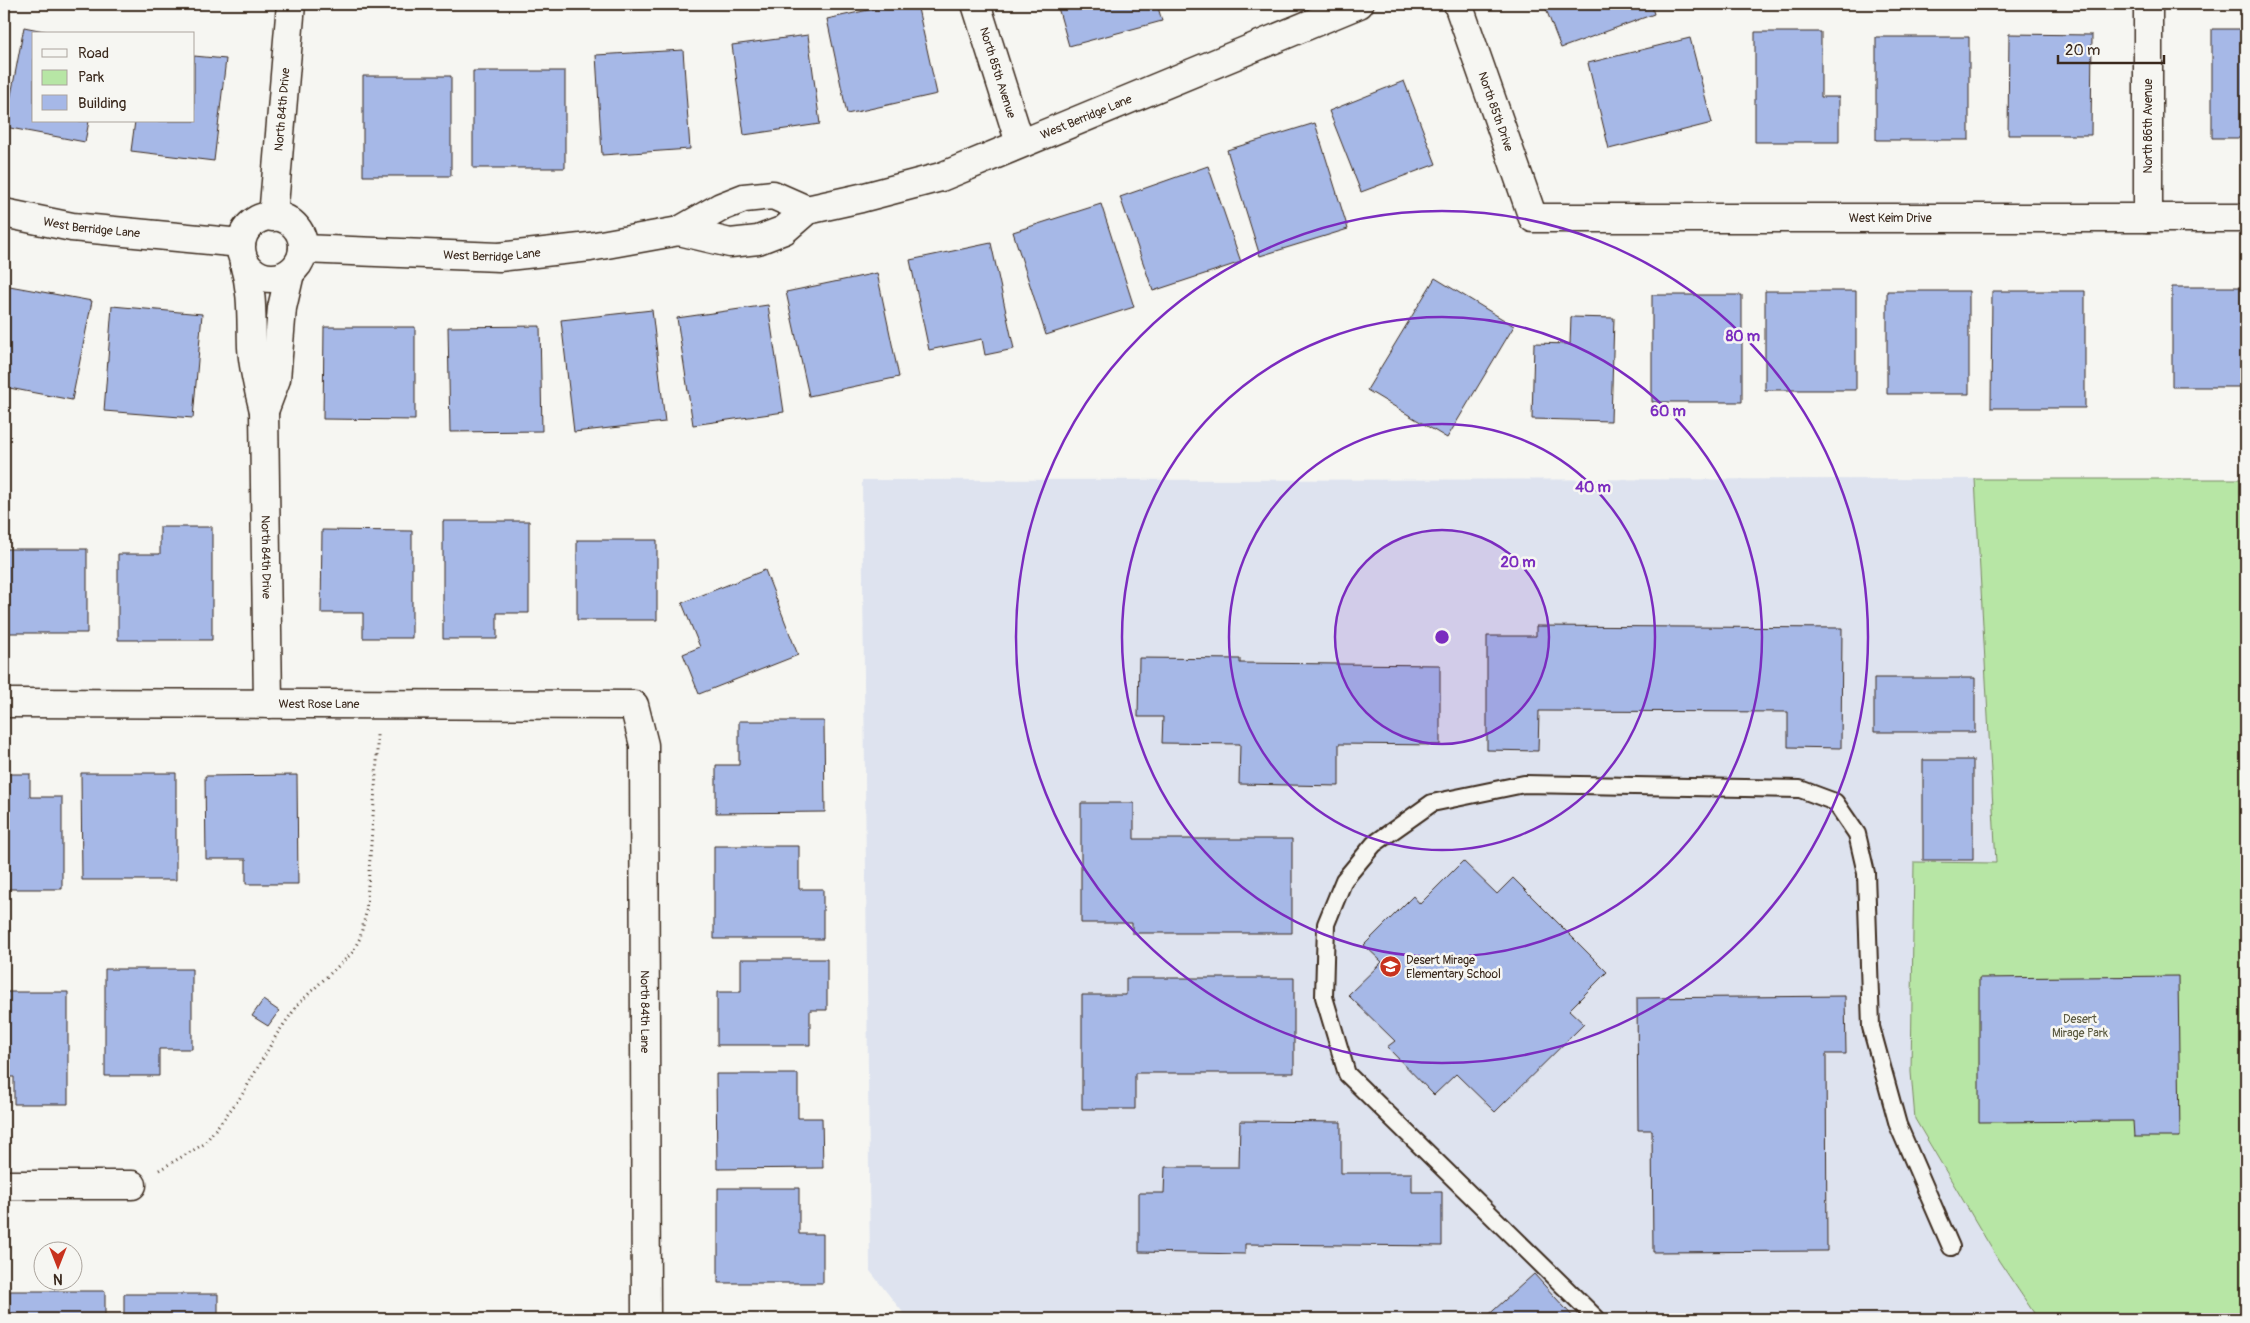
<svg xmlns="http://www.w3.org/2000/svg" width="2250" height="1323" font-family="Pangolin,sans-serif">
<style>
.built{fill:#dee3ef}
.green{fill:#b7e6a5;stroke:#798862}
.building{fill:#a6b8e7;stroke:#3b2a1e}
.lines{fill:none;stroke-linecap:round;stroke-linejoin:round}
.lane-casing{stroke:#3b2a1e;stroke-width:20}
.street-casing{stroke:#3b2a1e;stroke-width:31}
.path{stroke:#3b2a1e;stroke-width:3;stroke-dasharray:1 4;stroke-linecap:butt}
.lane{stroke:#f6f6f2;stroke-width:16}
.street{stroke:#f6f6f2;stroke-width:28}
.ring{fill:none;stroke:#7b2cbf;stroke-width:2.5}
.labels{text-anchor:middle;dominant-baseline:central;stroke-width:5;stroke-linejoin:round;paint-order:stroke}
.street-label{font-size:12px;fill:#3b2a1e;stroke:#f6f6f2}
.poi-label{font-size:12px;fill:#3b2a1e;stroke:#f6f6f2;text-anchor:start}
.park-label{font-size:12px;fill:#5a5940;stroke:#f6f6f2}
.centre{fill:#7b2cbf;stroke:#f6f6f2;stroke-width:2.5}
.ring-label{font-size:15px;text-anchor:middle;font-weight:bold;fill:#7b2cbf;stroke:#f6f6f2;stroke-width:5;stroke-linejoin:round;paint-order:stroke}
</style>
<rect width="100%" height="100%" fill="#f6f6f2"/>
<filter id="ink" filterUnits="userSpaceOnUse"><feTurbulence type="fractalNoise" baseFrequency=".02" numOctaves="2"/><feDisplacementMap in="SourceGraphic" scale="10" xChannelSelector="R" yChannelSelector="G"/><feConvolveMatrix kernelMatrix="1 2 1 2 8 2 1 2 1" color-interpolation-filters="sRGB"/></filter>
<g filter="url(#ink)">
<!-- built -->
<path class="built" d="M1975,479L1996,863L1914,862L1911,1072L1915,1120L1999,1261L2038,1319H908L870,1271L862,480Z"/>
<!-- green -->
<path class="green" d="M1975,479H2246V1317L2241,1319H2038L1999,1261L1915,1119L1911,1072L1914,862L1996,863Z"/>
<!-- building -->
<path class="building" d="M367,4H459V7Z
M896,4H917L937,94L847,114L827,19Z
M1057,4H1157L1162,21L1069,46Z
M1544,4H1651L1654,14L1561,48Z
M24,27L59,34H34V121H89L85,142L5,127Z
M2212,29H2246V138H2212Z
M1755,32H1821V97H1839V142H1755Z
M2009,34L2092,35L2091,135H2008Z
M808,35L820,124L744,135L732,45Z
M1876,37H1969V140H1876Z
M1690,38L1712,123L1609,149L1588,63Z
M683,50L690,149L602,155L596,55Z
M194,56L226,59L214,161L131,151L135,121H194Z
M473,71H565V168H473Z
M363,76H451V176H363Z
M1404,81L1436,164L1361,192L1329,111Z
M1315,123L1348,229L1260,256L1227,150Z
M1208,166L1241,262L1153,291L1120,197Z
M1101,204L1134,307L1046,335L1013,232Z
M991,243L1014,349L985,355L982,339L929,350L910,260Z
M877,273L899,377L809,396L786,292Z
M1435,278L1514,326L1447,438L1367,390Z
M4,285L92,301L72,400L4,387Z
M2172,287H2246V387H2172Z
M1765,291H1856V390H1765Z
M1887,291H1969V394H1887Z
M1992,291H2085V408H1991Z
M1652,295H1742V402H1652Z
M768,305L784,412L693,425L677,318Z
M112,306L202,314L193,418L104,411Z
M652,310L665,422L574,432L561,320Z
M1571,317L1614,318L1611,421L1532,419L1534,343L1570,344Z
M540,326L542,431L450,432L448,327Z
M324,327H415V420L323,419Z
M443,521H529V613H497V639H443Z
M160,527H212V640H118V554H160Z
M322,530L412,531V638H363V613H321Z
M577,540H657V620H577Z
M5,549H87V633H5Z
M765,570L798,655L699,694L683,654L700,647L682,603Z
M1536,626L1842,628L1841,748L1788,747V712L1539,711L1538,751L1487,750V636H1536Z
M1139,658L1240,659V663L1440,665V745L1339,744V786L1239,784L1240,744L1162,743L1163,717H1138Z
M1874,678H1975V732H1874Z
M739,721H824L825,812L716,813V765H739Z
M1923,760H1973V860H1923Z
M81,773H176V880H82Z
M4,774H30V797H62V889H4Z
M297,775L298,884H246V859H206L205,776Z
M1081,803H1134V839H1292V933H1132V923H1081Z
M714,846H799V889H823V939H714Z
M1463,861L1497,894L1513,878L1607,972L1569,1010L1584,1024L1495,1112L1456,1074L1434,1095L1387,1047L1395,1041L1348,995L1382,962L1364,945L1413,896L1420,904Z
M741,959H827V1010H810V1045H717V992H741Z
M105,969H192V1049H159V1076H105Z
M2178,976L2180,1137H2134L2133,1121L1979,1122V978Z
M1126,978H1294V1073H1135V1109H1082V995H1126Z
M4,992H68V1104H14V1077H4Z
M1845,996L1846,1054H1826L1827,1251L1653,1252L1652,1130H1638L1637,998Z
M263,1000L279,1011L268,1026L252,1016Z
M716,1074H798V1118H822L823,1168L717,1169Z
M1240,1121L1341,1122V1173H1412V1192H1442V1246L1245,1244V1254L1139,1252V1193H1164L1165,1167H1239Z
M718,1188H799V1234H823V1283H718Z
M1534,1274L1575,1319H1484Z
M10,1291H105V1319H10Z
M124,1294H218V1319H124Z"/>
<g class="lines">
<defs>
<path id="lane" d="M1597,1319L1347,1074L1324,997L1326,924L1344,880L1374,844L1432,803L1524,784L1800,789L1835,802L1857,834L1866,873L1871,1027L1898,1125L1951,1247"/>
<g id="street">
<path id="s1" d="M976,4L1020,143"/>
<path id="s2" d="M1458,4L1533,218H2246"/>
<path d="M2148,4V218"/>
<path id="s3" d="M4,213L72,227L241,243"/>
<circle cx="272" cy="247" r="31"/>
<path id="s4" d="M273,217L291,4"/>
<path id="s5" d="M679,231L730,243L758,240L784,230L807,210L861,198L941,177L1359,4"/>
<path id="s6" d="M303,249L499,257L590,247L679,231L721,207L744,198L773,195L807,210"/>
<path id="s7" d="M244,263C253,293 251,316 252,347C253,369 259,390 264,411L268,704"/>
<path d="M264,411L276,379L282,308L290,273"/>
<path id="s8" d="M4,703L634,705L644,745L646,1319"/>
<path d="M4,1185H132"/>
</g>
</defs>
<!-- lane casing -->
<use href="#lane" class="lane-casing"/>
<!-- street casing -->
<use href="#street" class="street-casing"/>
<!-- path -->
<path class="path" d="M159,1170L204,1144L242,1095L277,1034L299,1003L352,953L360,938L366,913L377,761V735"/>
<!-- lane -->
<use href="#lane" class="lane"/>
<!-- street -->
<use href="#street" class="street"/>
</g>
</g>
<!-- distance rings -->
<circle cx="1442" cy="637" r="107" fill="#7b2cbf" fill-opacity=".12"/>
<g class="ring">
<circle cx="1442" cy="637" r="107"/>
<circle cx="1442" cy="637" r="213"/>
<circle cx="1442" cy="637" r="320"/>
<circle cx="1442" cy="637" r="426"/>
</g>
<!-- icons -->
<defs>
<symbol id="school-disc" viewBox="-11 -11 22 22"><circle r="9.5" fill="#c8321e" stroke="#f6f6f2"/><path d="M0-5L7-2L0 1L-7-2ZM-4 1L0 2.5L4 1V4Q0 6-4 4Z" fill="#fff"/></symbol>
</defs>
<g fill-rule="evenodd">
<use href="#school-disc" x="1378" y="954" width="25" height="25"/>
</g>
<g class="labels">
<!-- street labels -->
<g class="street-label">
<text stroke="none"><textPath href="#s1" startOffset="72">North 85th Avenue</textPath></text>
<text stroke="none"><textPath href="#s4" startOffset="108">North 84th Drive</textPath></text>
<text stroke="none"><textPath href="#s2" startOffset="114">North 85th Drive</textPath></text>
<text stroke="none"><textPath href="#s5" startOffset="434">West Berridge Lane</textPath></text>
<text transform="translate(2148 126) rotate(-90)">North 86th Avenue</text>
<text stroke="none"><textPath href="#s2" startOffset="584">West Keim Drive</textPath></text>
<text stroke="none"><textPath href="#s3" startOffset="89">West Berridge Lane</textPath></text>
<text stroke="none"><textPath href="#s6" startOffset="189">West Berridge Lane</textPath></text>
<text stroke="none"><textPath href="#s7" startOffset="296">North 84th Drive</textPath></text>
<text stroke="none"><textPath href="#s8" startOffset="315">West Rose Lane</textPath></text>
<text stroke="none"><textPath href="#s8" startOffset="938">North 84th Lane</textPath></text>
</g>
<!-- poi labels -->
<g class="poi-label">
<text x="1406" y="960">Desert Mirage<tspan x="1406" dy="14">Elementary School</tspan></text>
</g>
<!-- park labels -->
<g class="park-label">
<text x="2080" y="1019">Desert<tspan x="2080" dy="14">Mirage Park</tspan></text>
</g>
</g>
<circle cx="1442" cy="637" r="8" class="centre"/>
<g class="ring-label">
<text x="1743" y="341">80 m</text>
<text x="1668" y="416">60 m</text>
<text x="1593" y="492">40 m</text>
<text x="1518" y="567">20 m</text>
</g>
<!-- margin -->
<rect width="2250" height="1323" fill="none" stroke="#f6f6f2" stroke-width="20"/>
<rect x="10" y="10" width="2230" height="1303" fill="none" stroke="#3b2a1e" stroke-width="2" filter="url(#ink)"/>
<!-- legend -->
<rect x="32" y="32" width="162" height="90" fill="#f6f6f2" stroke="#aba49d"/>
<rect x="42" y="49" width="25" height="8" fill="#f6f6f2" stroke="#aba49d"/>
<text x="78" y="58" font-size="15" fill="#3b2a1e">Road</text>
<rect x="42" y="70" width="25" height="15" fill="#b7e6a5" stroke="#aba49d"/>
<text x="78" y="82" font-size="15" fill="#3b2a1e">Park</text>
<rect x="42" y="95" width="25" height="15" fill="#a6b8e7" stroke="#aba49d"/>
<text x="78" y="108" font-size="15" fill="#3b2a1e">Building</text>
<!-- north arrow -->
<g transform="translate(58 1266) rotate(180)"><circle r="24" fill="#f6f6f2" stroke="#aba49d"/>
<path d="M0-4L9 19L0 12L-9 19Z" fill="#c8321e"/>
<text y="-8" font-size="14" font-weight="bold" text-anchor="middle" fill="#3b2a1e">N</text>
</g>
<!-- scale -->
<path d="M2058 55v8h106v-8" fill="none" stroke="#3b2a1e" stroke-width="2.5"/>
<text x="2065" y="55" font-size="15" fill="#3b2a1e" stroke="#f6f6f2" stroke-width="4" paint-order="stroke">20 m</text>
</svg>
